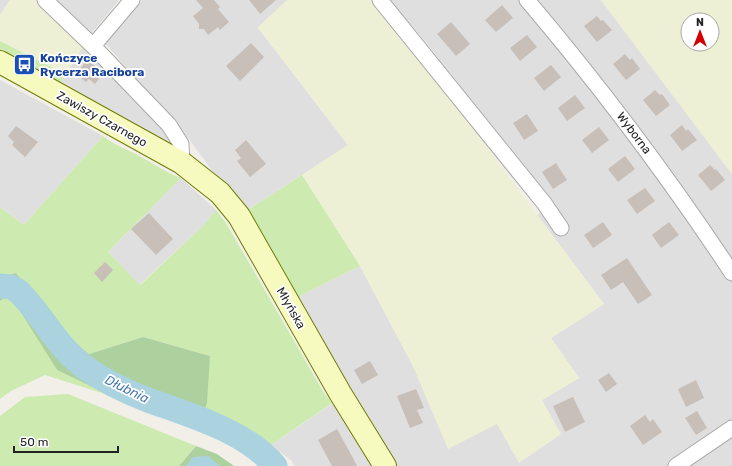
<svg xmlns="http://www.w3.org/2000/svg" width="732" height="466" font-family="Rubik,sans-serif">
<style>
.residential{fill:#e0dfdf}
.farmland{fill:#eef0d5;fill-rule:evenodd}
.grass{fill:#cdebb0}
.forest{fill:#add19e}
.water{fill:#aad3df}
.lines{fill:none;stroke-linecap:round;stroke-linejoin:round}
.river{stroke:#aad3df;stroke-width:25}
.building{fill:#c7bfb8}
.street-casing{stroke:#a9a9a9;stroke-width:17}
.secondary-casing{stroke:#707d05;stroke-width:24}
.street{stroke:#fff;stroke-width:15}
.secondary{stroke:#f7fabf;stroke-width:22}
.labels{text-anchor:middle;dominant-baseline:central;stroke-width:3.5;stroke-linejoin:round;paint-order:stroke}
.transit-label{font-size:12px;font-weight:bold;fill:#164399;stroke:#fff;text-anchor:start}
.street-label{font-size:12px;fill:#222;stroke:#fff}
.water-label{font-size:13px;font-style:italic;fill:#4a7aab;stroke:#fff}
</style>
<rect width="100%" height="100%" fill="#f2efe9"/>
<!-- residential -->
<path class="residential" d="M0,0H10L0,15Z
M54,0H119L91,34Z
M142,0H289L258,28L348,145L243,213L192,143L105,43Z
M389,0H601L732,174V466H294L292,461L271,445L349,392L296,298L360,266L414,368L542,400L579,378L551,338L604,304L537,215L553,204L420,35Z
M84,45L167,129L171,141L167,144L60,83Z
M0,80L103,136L24,225L0,207Z
M181,178L216,210L204,225L139,285L108,252Z"/>
<!-- farmland -->
<path class="farmland" d="M10,0H38L84,45L65,74L0,41V15Z
M287,0H373L395,25L604,304L551,338L579,378L542,400L561,434L519,463L497,424L448,449L412,364L360,266L302,175L348,145L258,27Z
M601,0H732V174ZM688,20H712V44H688Z"/>
<!-- grass -->
<path class="grass" d="M0,41L65,74L60,83L30,67L32,64L23,59L20,63L0,52Z
M103,136C113,144 123,148 134,153C150,161 164,172 181,178L108,252L140,285L204,225L216,210L226,223L324,393L332,403L271,445L205,408L210,356L143,337L89,354L71,339L16,273L0,276V207L24,225Z
M302,175L360,266L296,298L243,213Z
M10,294L57,370L111,396L45,375L11,391L0,399V301Z
M68,394L196,446L179,466H0V416L25,397Z"/>
<!-- forest -->
<path class="forest" d="M16,273L71,339L89,354L143,337L210,356L207,403L198,428L111,396L57,370L10,295L0,301V276Z
M196,446L217,454L234,466H179Z"/>
<!-- water -->
<path class="water" d="M208,456L220,466H186L193,457Z"/>
<g class="lines">
<!-- river -->
<path class="river" d="M0,286L11,287L18,291C43,315 57,348 86,368C104,381 127,392 148,400C189,415 246,431 275,466"/>
</g>
<!-- building -->
<path class="building" d="M196,0H214L220,7L218,9L229,22L220,30L218,27L208,35L204,29H199V24L193,16L203,8Z
M249,0H276L260,14Z
M502,5L513,18L496,32L485,20Z
M597,16L601,21L603,20L612,30L597,42L584,26Z
M451,22L470,44L456,56L437,34Z
M527,35L537,47L520,61L510,48Z
M251,43L264,57L240,81L226,66Z
M625,54L630,60L632,58L640,69L626,80L613,64Z
M87,60L96,67L95,70L102,75L95,84L89,79L86,82L76,74Z
M551,65L561,77L544,91L534,78Z
M655,90L660,95L662,94L670,105L656,116L643,100Z
M575,95L585,108L567,121L558,108Z
M527,114L538,131L524,140L513,123Z
M682,125L686,131L688,129L697,140L682,151L670,135Z
M16,126L38,142L25,157L12,145L14,142L8,136Z
M599,127L609,140L592,153L582,140Z
M246,140L266,164L250,177L237,161L241,158L235,150Z
M625,156L635,169L618,182L608,169Z
M556,163L567,180L553,189L542,172Z
M710,165L715,170L716,169L725,180L711,191L698,175Z
M645,188L655,201L637,214L627,200Z
M149,213L173,239L156,255L131,229Z
M603,222L612,235L593,248L584,235Z
M669,222L679,235L661,248L652,235Z
M627,258L652,295L638,304L623,282L611,290L601,275Z
M105,262L113,270L102,282L94,273Z
M370,361L378,375L362,384L354,370Z
M609,373L617,384L606,392L598,380Z
M696,380L704,398L686,407L678,389Z
M416,389L424,408L417,410L423,423L410,428L397,396Z
M573,397L585,422L565,432L553,406Z
M697,411L707,428L696,435L685,418Z
M645,415L650,422L653,419L662,432L643,445L630,426Z
M337,429L353,458L357,466H332L318,440Z"/>
<g class="lines">
<defs>
<path id="street" d="M45,0L93,46L169,125L181,144L182,163
M380,0L544,203L561,228
M527,0C601,87 669,178 732,273
M93,46L132,0
M676,466L732,428"/>
<path id="secondary" d="M0,62L182,163L220,193L239,216L340,393L385,466"/>
</defs>
<!-- street casing -->
<use href="#street" class="street-casing"/>
<!-- secondary casing -->
<use href="#secondary" class="secondary-casing"/>
<!-- street -->
<use href="#street" class="street"/>
<!-- secondary -->
<use href="#secondary" class="secondary"/>
</g>
<!-- icons -->
<defs>
<symbol id="bus-square" viewBox="-11 -11 22 22"><rect x="-9" y="-9" width="18" height="18" rx="4" fill="#1a4fb4" stroke="#fff"/><path d="M-5-6H5V4H4V6H2V4H-2V6H-4V4H-5ZM-3.5-4V0h7V-4ZM-3.5 1.2v1.5H-2V1.2ZM2 1.2v1.5H3.5V1.2Z" fill="#fff"/></symbol>
</defs>
<g fill-rule="evenodd">
<use href="#bus-square" x="12" y="52" width="25" height="25"/>
</g>
<g class="labels">
<!-- transit labels -->
<g class="transit-label">
<text x="40" y="58">Kończyce<tspan x="40" dy="14">Rycerza Racibora</tspan></text>
</g>
<!-- street labels -->
<g class="street-label">
<text transform="translate(102 119) rotate(29)">Zawiszy Czarnego</text>
<text transform="translate(634 133) rotate(53)">Wyborna</text>
<text transform="translate(291 308) rotate(60)">Młyńska</text>
</g>
<!-- water labels -->
<g class="water-label">
<text transform="translate(127 389) rotate(26)">Dłubnia</text>
</g>
</g>
<!-- north arrow -->
<g transform="translate(700 32)"><circle r="19" fill="#ffffff" stroke="#a7a7a7"/>
<path d="M0-3L7 15L0 10L-7 15Z" fill="#d40000"/>
<text y="-6" font-size="11" font-weight="bold" text-anchor="middle" fill="#222222">N</text>
</g>
<!-- scale -->
<path d="M14 446v6h104v-6" fill="none" stroke="#222222" stroke-width="2"/>
<text x="20" y="446" font-size="12" fill="#222222" stroke="#ffffff" stroke-width="3" paint-order="stroke">50 m</text>
</svg>
